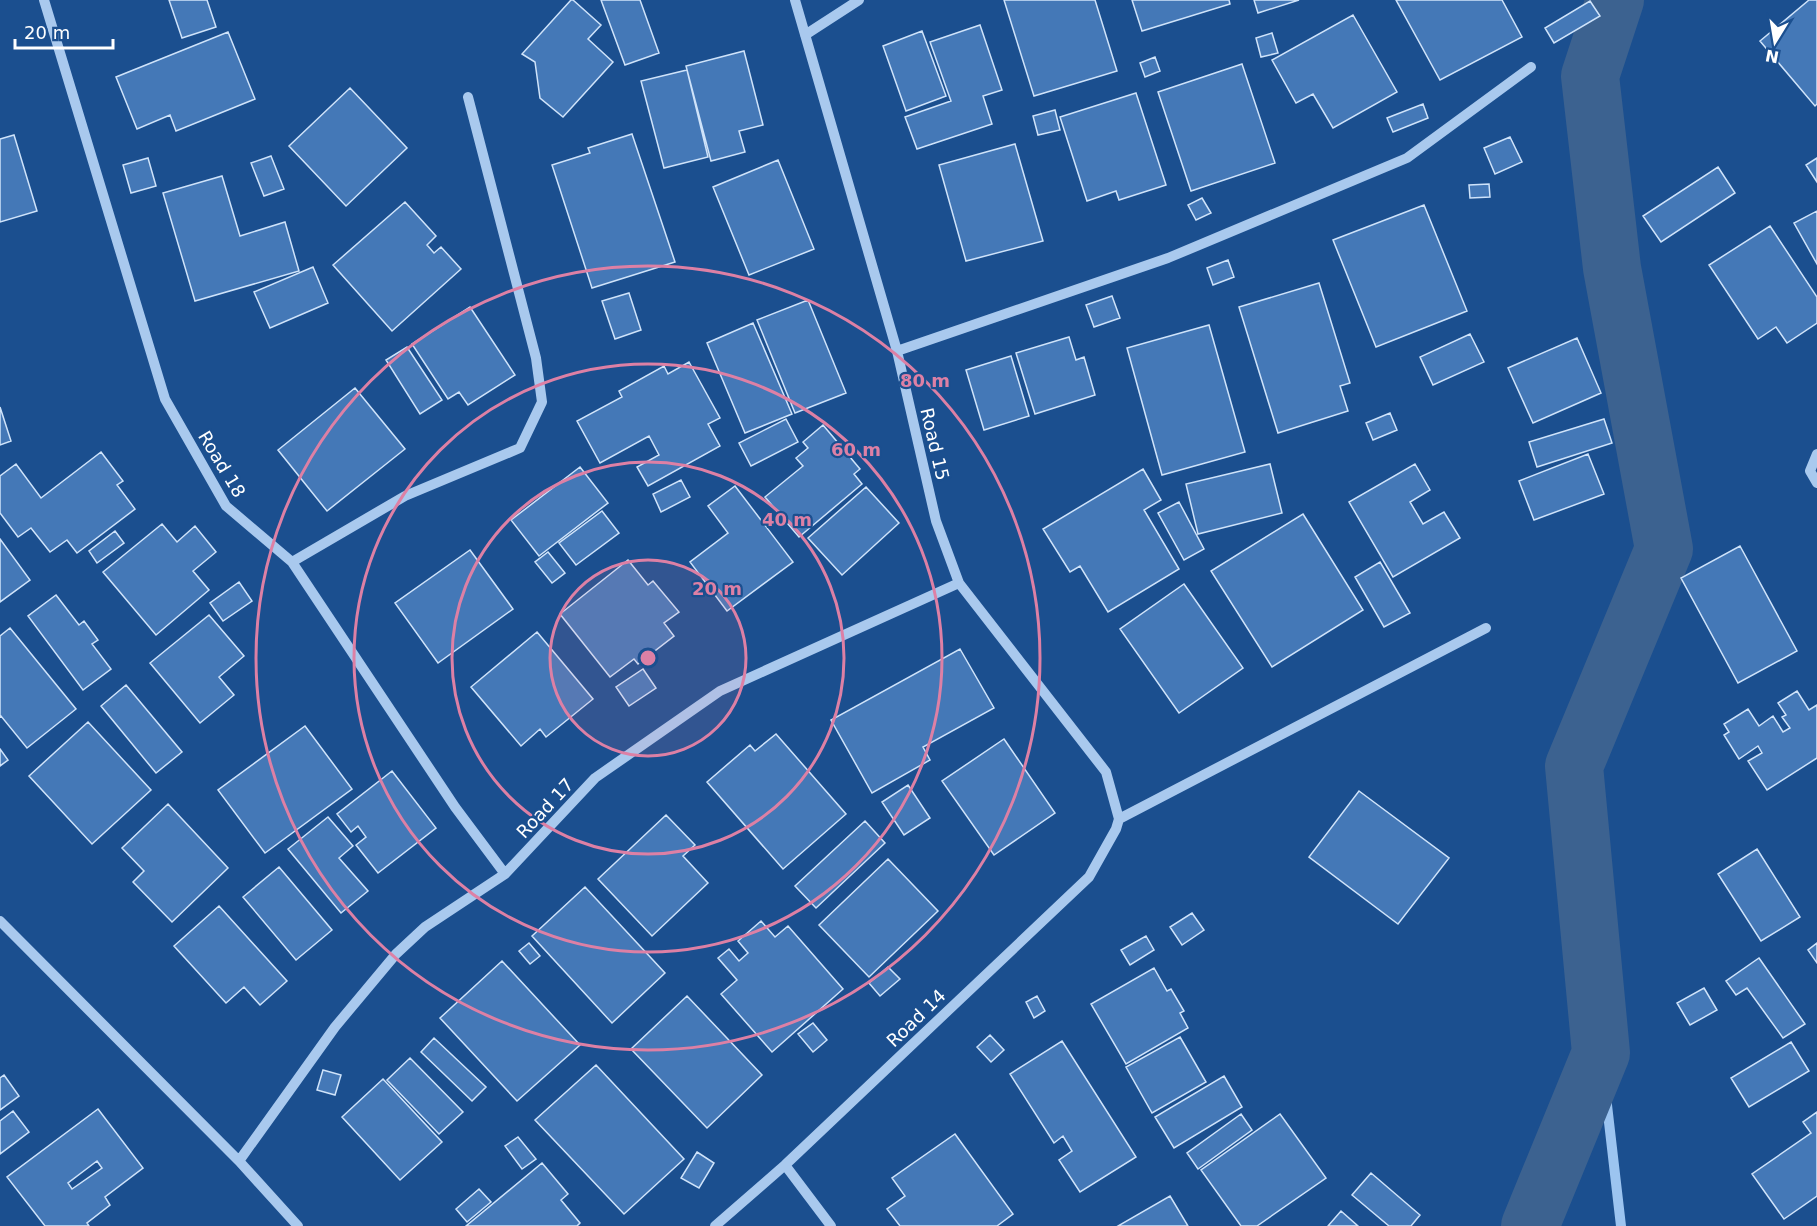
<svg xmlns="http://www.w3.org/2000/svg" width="1817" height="1226" font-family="'DejaVu Sans',sans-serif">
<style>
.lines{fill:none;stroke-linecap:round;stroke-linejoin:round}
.stream{stroke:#9cc4f0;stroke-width:10}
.river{stroke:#3c6290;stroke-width:58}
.building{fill:#4478b7;stroke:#cfe3fa;stroke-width:1.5;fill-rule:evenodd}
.minor{stroke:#a9c9ee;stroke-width:10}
.ring{fill:none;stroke:#dd80a5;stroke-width:3}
.labels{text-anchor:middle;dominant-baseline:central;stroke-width:4.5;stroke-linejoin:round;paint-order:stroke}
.street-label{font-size:18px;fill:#fff;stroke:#1b4f8f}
.centre{fill:#dd80a5;stroke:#1b4f8f;stroke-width:3}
.ring-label{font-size:18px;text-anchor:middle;font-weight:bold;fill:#dd80a5;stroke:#1b4f8f;stroke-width:4.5;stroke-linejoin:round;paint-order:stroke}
</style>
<rect width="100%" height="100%" fill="#1b4f8f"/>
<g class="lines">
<!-- stream -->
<path class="stream" d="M1601,1053L1621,1226"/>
<!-- river -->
<path class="river" d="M1530,1226L1601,1053L1574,766L1664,549L1612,268L1590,76L1615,0"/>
</g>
<!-- building -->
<path class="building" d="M169,0H207L216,27L182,38Z
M571,0H573L601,25L588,39L613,62L563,117L540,98L535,62L522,54Z
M601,0H640L659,53L625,65Z
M1004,0H1095L1117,71L1034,96Z
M1132,0H1229L1230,4L1142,31Z
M1254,0H1299L1258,13Z
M1396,0H1502L1522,37L1440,80Z
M1809,0H1817V104L1815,106L1760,41Z
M1590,1L1600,16L1554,43L1545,28Z
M1353,15L1397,92L1333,128L1313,94L1296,103L1272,60Z
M980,25L1002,90L983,96L992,124L917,149L905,117L951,101L930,42Z
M922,31L946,96L906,111L883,46Z
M228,32L255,99L176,131L170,115L137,129L116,77Z
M1272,33L1278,53L1261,57L1256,38Z
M744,51L763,125L739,131L745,152L711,161L686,66Z
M1155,57L1160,71L1145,77L1140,63Z
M1242,64L1275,163L1191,191L1158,92Z
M687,70L708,157L664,168L641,81Z
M350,88L407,148L346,206L289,146Z
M1136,93L1166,185L1119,200L1116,191L1087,201L1060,117Z
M1423,104L1428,118L1393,132L1387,118Z
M1055,110L1060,130L1038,135L1033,116Z
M632,134L675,262L592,288L552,165L590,153L588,148Z
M14,135L37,211L0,222V139Z
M1510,137L1522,162L1495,174L1484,148Z
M1015,144L1043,241L966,261L939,165Z
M271,156L284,189L264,196L251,163Z
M148,158L156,186L131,193L123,165Z
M1817,158V182L1806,165Z
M778,160L814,249L749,275L713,187Z
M1718,167L1735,193L1661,242L1643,216Z
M222,176L240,236L285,222L299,271L195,301L163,193Z
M1489,184L1490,197L1470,198L1469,185Z
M1202,198L1211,213L1196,220L1188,205Z
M405,202L436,236L427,245L434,253L441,247L461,269L392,331L333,265Z
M1424,205L1467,311L1376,347L1333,240Z
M1817,211V264L1794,223Z
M1770,226L1817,297V323L1787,343L1776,327L1758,339L1709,265Z
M1228,260L1234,277L1213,285L1207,268Z
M313,267L328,303L270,328L254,292Z
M1319,283L1350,383L1340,386L1348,411L1278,433L1239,307Z
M629,293L641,330L615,339L602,301Z
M1112,296L1120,318L1094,327L1086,305Z
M808,300L846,393L795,413L757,320Z
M470,307L515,375L468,405L459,392L448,399L412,344Z
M753,323L792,414L745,433L707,343Z
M1209,325L1245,452L1162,475L1127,348Z
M1470,334L1484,362L1433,385L1420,357Z
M1069,337L1076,360L1084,357L1095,395L1035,414L1016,353Z
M1577,338L1601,393L1533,423L1508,368Z
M407,347L442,400L420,414L386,360Z
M1011,356L1029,416L984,430L966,370Z
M689,362L720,418L708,424L720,446L648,486L637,467L659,455L649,436L600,463L577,421L622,397L619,391L664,366L668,374Z
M355,388L405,449L327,511L278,450Z
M0,407L11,441L0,445Z
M1390,413L1397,430L1373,440L1366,423Z
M786,419L798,442L751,466L739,443Z
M1604,419L1612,443L1537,467L1529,442Z
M823,425L860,469L854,474L862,484L799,537L765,497L803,466L796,458L808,448L803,442Z
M101,452L123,481L117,485L135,509L77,553L67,540L50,552L31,528L18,537L0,513V476L16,464L41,498Z
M1588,454L1604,494L1534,520L1519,481Z
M1270,464L1282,513L1198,534L1186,484Z
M1415,464L1430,490L1410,502L1423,524L1444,512L1460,538L1393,577L1349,502Z
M580,467L608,503L539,556L511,520Z
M1143,469L1161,500L1144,510L1179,569L1108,612L1080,566L1070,572L1043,529Z
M681,480L690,497L661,512L653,494Z
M735,486L793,562L727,611L690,562L728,533L708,506Z
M866,487L899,523L842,575L808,538Z
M1179,502L1204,549L1184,560L1158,513Z
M602,511L619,533L576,565L559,543Z
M1303,514L1363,610L1272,667L1211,571Z
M162,524L177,542L195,526L216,552L193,571L209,590L156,635L103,572Z
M115,531L124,543L97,563L89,551Z
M0,539L30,580L0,602Z
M1740,546L1797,651L1738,683L1681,578Z
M470,550L513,609L438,663L395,603Z
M548,552L565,573L552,583L535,562Z
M628,560L648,585L653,581L679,612L664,623L674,636L638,664L634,659L610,677L560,614Z
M1380,562L1410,613L1384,627L1355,577Z
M239,582L252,601L223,621L210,603Z
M1184,584L1243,668L1179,713L1120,629Z
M56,595L79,625L84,621L98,640L92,644L111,669L83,690L28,616Z
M209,615L244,656L219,677L234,695L200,723L150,663Z
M10,628L76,709L27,748L1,716L0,717V636Z
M537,632L593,699L546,737L540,729L521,746L471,687Z
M960,649L994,708L923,747L930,760L872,793L831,720Z
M643,669L656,688L629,706L616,687Z
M126,685L182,752L156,773L101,706Z
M1797,691L1809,710L1817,705V758L1767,790L1748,761L1762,753L1758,746L1739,759L1724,735L1729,732L1724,724L1748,709L1759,726L1773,716L1783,732L1790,728L1782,717L1786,715L1778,703Z
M88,722L151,790L92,844L29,776Z
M305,726L352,789L265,853L218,790Z
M776,734L846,814L783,869L707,782L750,745L755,751Z
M1004,739L1055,813L994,855L942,781Z
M0,749L8,760L0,766Z
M392,771L436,828L378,873L356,845L366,837L358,826L351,832L337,814Z
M908,785L930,818L904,835L882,802Z
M1359,791L1449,858L1398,924L1309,857Z
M168,804L228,868L172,922L133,882L144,871L122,848Z
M666,815L695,845L683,856L708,883L652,936L598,879Z
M328,817L353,846L339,858L368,891L341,913L288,849Z
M865,821L885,843L816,908L795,886Z
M1757,849L1800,917L1761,941L1718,874Z
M888,859L938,911L869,977L819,925Z
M279,867L332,930L296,960L243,897Z
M585,887L665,973L612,1023L532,936Z
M219,906L287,981L260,1005L244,987L226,1003L174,946Z
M1192,913L1204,930L1182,945L1170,927Z
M761,921L775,937L788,926L843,989L772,1052L721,994L737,980L718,958L729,949L739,961L748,953L738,941Z
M1146,936L1154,950L1130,965L1121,950Z
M529,943L540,956L530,964L519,951Z
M1817,943V963L1808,950Z
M1759,958L1805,1024L1783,1038L1747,988L1736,995L1726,981Z
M502,961L580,1045L517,1101L440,1018Z
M888,967L900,979L880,996L869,983Z
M1154,968L1167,991L1171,989L1184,1011L1180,1013L1188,1028L1126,1064L1091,1004Z
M1704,988L1717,1010L1690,1025L1677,1003Z
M687,996L762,1075L707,1128L631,1049Z
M1037,996L1045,1011L1034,1018L1026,1002Z
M813,1023L827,1040L813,1052L798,1034Z
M990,1035L1004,1050L991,1062L977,1047Z
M1180,1037L1206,1082L1152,1113L1126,1067Z
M434,1038L486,1087L472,1101L421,1052Z
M1062,1041L1136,1157L1080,1192L1059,1160L1072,1151L1063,1136L1054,1143L1010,1074Z
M1791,1042L1809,1071L1749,1107L1731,1078Z
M410,1058L463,1112L439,1134L387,1080Z
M596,1065L684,1159L624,1214L535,1120Z
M323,1070L341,1075L335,1095L317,1090Z
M4,1075L19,1096L0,1110V1078Z
M1224,1076L1242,1107L1174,1148L1155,1117Z
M383,1079L442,1142L400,1180L342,1117Z
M98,1109L143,1168L105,1197L110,1205L87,1223L89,1226H45L7,1177ZM97,1161L102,1168L72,1189L68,1183Z
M13,1111L29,1132L0,1154V1121Z
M1817,1112V1196L1784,1219L1752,1174L1811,1133L1803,1122Z
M1241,1114L1252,1130L1198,1169L1187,1153Z
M1280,1114L1326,1178L1257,1226H1241L1201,1170Z
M955,1134L1013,1214L997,1226H900L887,1209L905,1196L892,1178Z
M518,1137L536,1159L522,1169L505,1146Z
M697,1152L714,1163L699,1188L681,1178Z
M542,1163L568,1194L561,1200L580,1223L577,1226H466Z
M1371,1173L1420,1215L1411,1226H1389L1352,1195Z
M479,1189L491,1202L467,1222L456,1209Z
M1170,1196L1188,1226H1118Z
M1341,1211L1358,1226H1328Z"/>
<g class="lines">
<!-- minor -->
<path class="minor" d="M44,0L165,399L226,506L292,562L455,807L505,874
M805,35L859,0
M897,351L1168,258L1407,158L1531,67
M1817,454L1810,471L1817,483
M292,562L405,496L520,448L542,402L536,358L468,97
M1119,819L1486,628
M0,921L239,1161L298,1226
M239,1161L335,1027L396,954L425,927L505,874L595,778L720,691L959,583
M785,1165L831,1226
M715,1226L785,1165L1089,877L1116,829L1119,819L1106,772L959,583L936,521L897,351L795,0"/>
</g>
<!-- distance rings -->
<circle cx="648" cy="658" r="98" fill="#dd80a5" fill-opacity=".12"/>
<g class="ring">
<circle cx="648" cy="658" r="98"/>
<circle cx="648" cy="658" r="196"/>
<circle cx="648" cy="658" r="294"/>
<circle cx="648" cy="658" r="392"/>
</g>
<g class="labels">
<!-- street labels -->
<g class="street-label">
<text transform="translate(935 444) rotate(77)">Road 15</text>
<text transform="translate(222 464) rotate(59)">Road 18</text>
<text transform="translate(545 808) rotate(-47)">Road 17</text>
<text transform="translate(916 1018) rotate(-44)">Road 14</text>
</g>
</g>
<circle cx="648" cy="658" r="9" class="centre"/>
<g class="ring-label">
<text x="925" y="387">80 m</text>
<text x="856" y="456">60 m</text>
<text x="787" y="526">40 m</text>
<text x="717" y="595">20 m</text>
</g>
<!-- north arrow -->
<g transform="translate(1775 42) rotate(191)" stroke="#1b4f8f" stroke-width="4.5" paint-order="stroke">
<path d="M0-4.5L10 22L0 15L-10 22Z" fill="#ffffff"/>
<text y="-9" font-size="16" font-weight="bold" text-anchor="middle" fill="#ffffff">N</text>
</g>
<!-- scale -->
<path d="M15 39v9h98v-9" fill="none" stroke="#ffffff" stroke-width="3"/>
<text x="24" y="39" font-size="18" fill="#ffffff" stroke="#1b4f8f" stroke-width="4.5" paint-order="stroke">20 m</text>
</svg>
